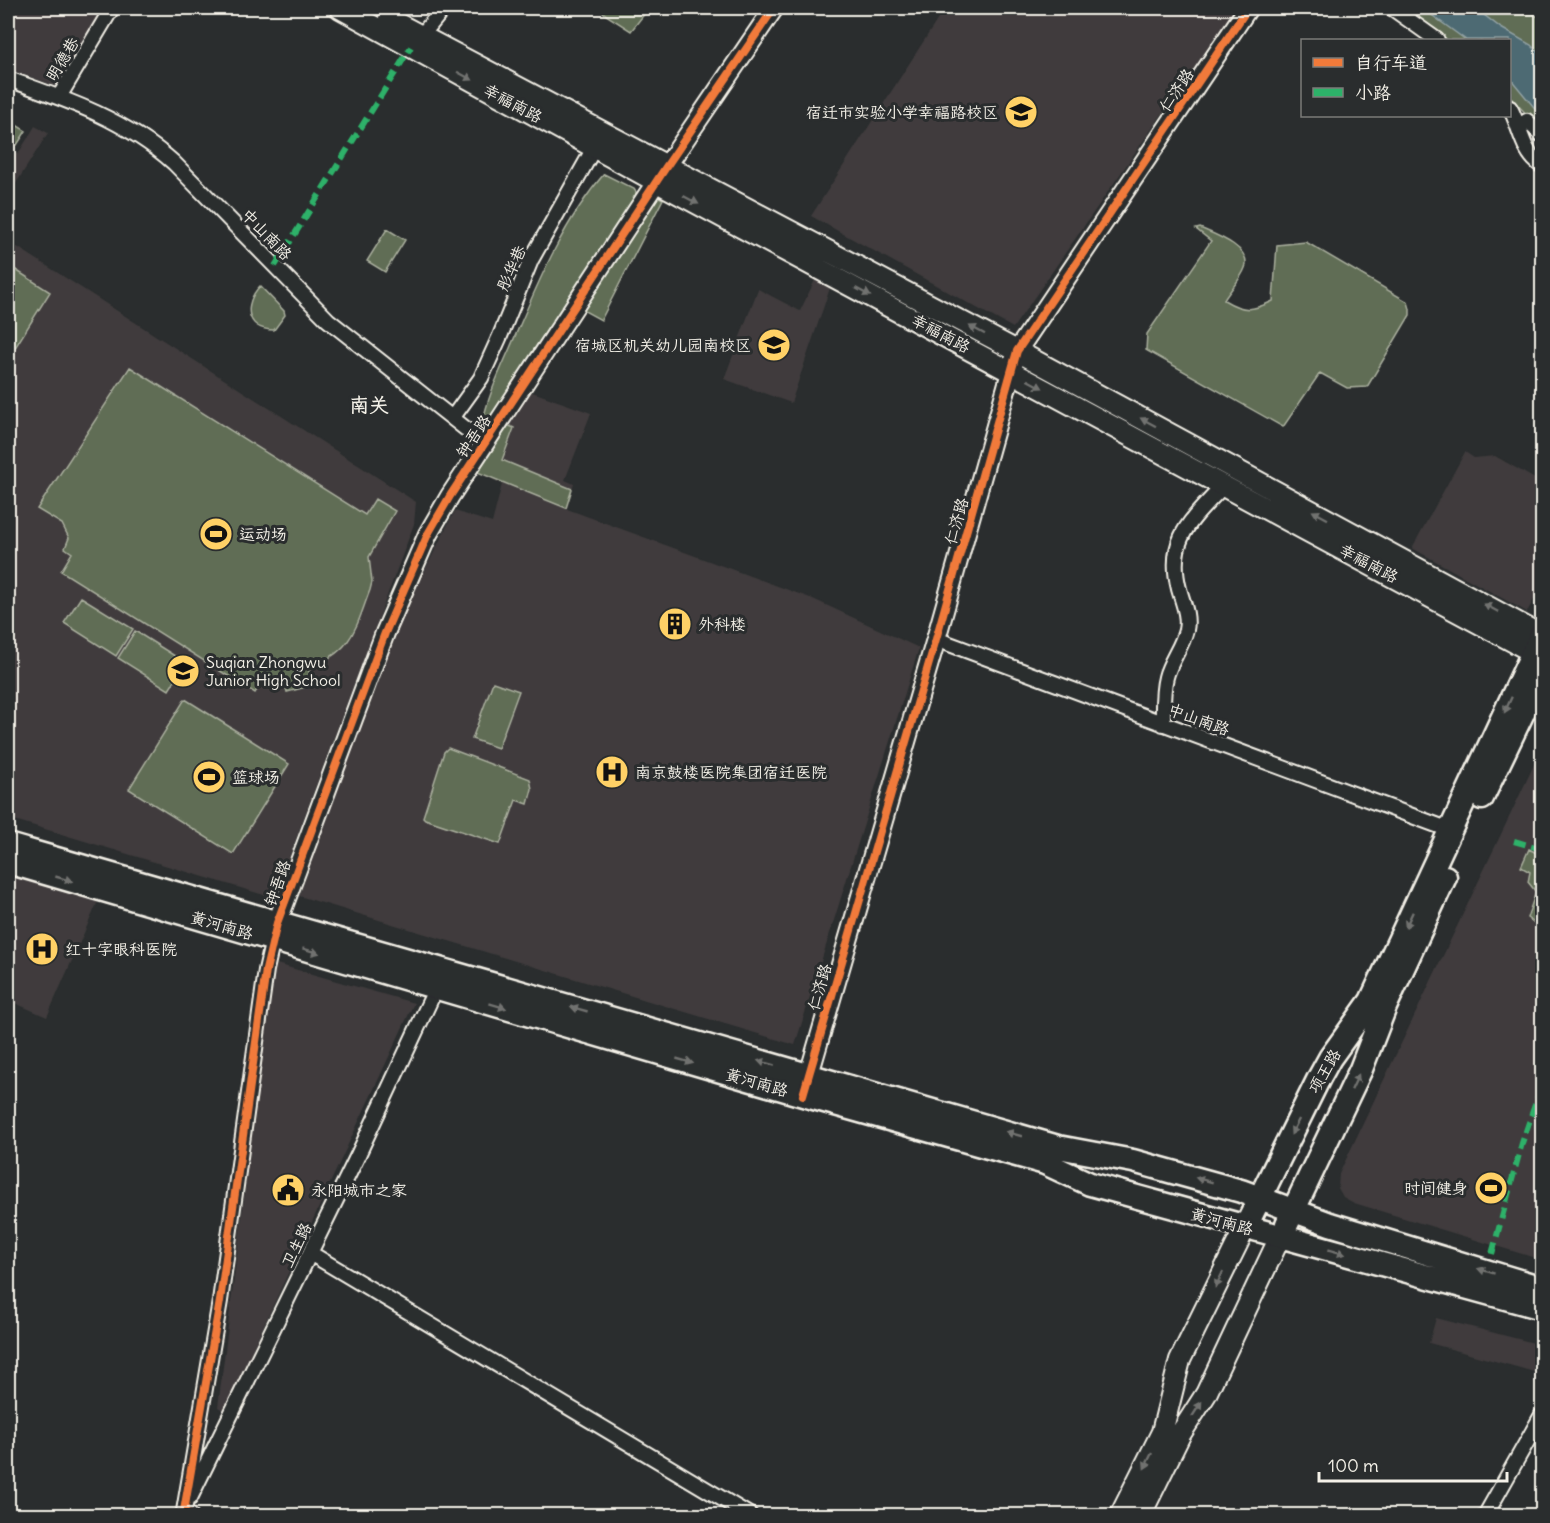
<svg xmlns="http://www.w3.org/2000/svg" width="1550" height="1523" font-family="Delius,'LXGW WenKai TC',sans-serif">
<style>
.built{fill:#3f3b3c}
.green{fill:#606d55;stroke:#aaaf9e;stroke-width:1.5}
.water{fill:#4e6a73;stroke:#90a0a2;stroke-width:1.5}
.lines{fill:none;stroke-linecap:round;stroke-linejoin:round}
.minor-casing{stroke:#f4f1e8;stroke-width:18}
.tertiary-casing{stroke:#f4f1e8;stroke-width:22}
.secondary-casing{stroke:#f4f1e8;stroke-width:24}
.primary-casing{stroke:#f4f1e8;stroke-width:27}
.minor{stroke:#2a2d2e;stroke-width:14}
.tertiary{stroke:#2a2d2e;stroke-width:18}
.secondary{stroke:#2a2d2e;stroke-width:20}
.primary{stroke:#2a2d2e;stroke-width:22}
.quiet{stroke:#2db169;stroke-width:6;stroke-dasharray:12 6;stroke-linecap:butt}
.cycleway-casing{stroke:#2a2d2e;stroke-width:11}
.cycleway{stroke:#f17a3a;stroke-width:8}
.oneway{fill:#71726f}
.labels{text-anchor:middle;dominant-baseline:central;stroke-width:6;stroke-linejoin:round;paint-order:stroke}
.street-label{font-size:16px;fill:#f4f1e8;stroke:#2a2d2e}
.poi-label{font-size:16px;fill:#f4f1e8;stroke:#2a2d2e;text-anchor:start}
.quarter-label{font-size:20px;font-weight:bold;fill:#f4f1e8;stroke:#2a2d2e}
</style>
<rect width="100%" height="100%" fill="#2a2d2e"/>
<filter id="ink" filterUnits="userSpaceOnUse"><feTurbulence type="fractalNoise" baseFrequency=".0167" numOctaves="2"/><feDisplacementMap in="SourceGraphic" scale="12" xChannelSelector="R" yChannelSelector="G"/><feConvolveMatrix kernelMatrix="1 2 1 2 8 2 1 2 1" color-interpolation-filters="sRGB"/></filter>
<g filter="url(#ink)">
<!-- built -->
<path class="built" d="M8,8H109L61,88L8,69Z
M945,8H1236L1013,328L811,216Z
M35,126L48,133L8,196V148L18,154Z
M8,241L416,502L414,524L274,898L8,818Z
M815,280L830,288L791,403L724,379L758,289L800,311Z
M527,390L591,413L565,480L574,484L567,509L813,599L919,648L795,1045L299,896L400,620L450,520L455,511L492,523L502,484L475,471Z
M1465,452L1474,458L1495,456L1542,483V585L1527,612L1412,548Z
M1542,748V1260L1354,1203L1343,1197L1338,1188L1339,1174Z
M14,874L99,899L47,1017L8,1000V899Z
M273,963L414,1003L224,1411L218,1407Z
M1436,1318L1542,1345V1374L1429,1343Z"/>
<!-- green -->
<path class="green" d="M603,8H649L631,31L606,15L603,12Z
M1402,8H1525L1542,20V130L1510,97V40H1448Z
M8,120L26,131L17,145L8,139Z
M604,174L634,189L636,192L635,198L484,428L482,426C487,398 499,373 510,348C536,288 561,224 604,174Z
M653,194L663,199L601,320L579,308Z
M1200,228C1214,234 1253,248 1245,268C1241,279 1230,290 1224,300C1244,312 1252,311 1273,301L1277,245L1306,242L1408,302L1410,309V315L1367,387L1347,388L1320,373L1283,427L1146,350L1147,334L1211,241L1196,229Z
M387,229L405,240L385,272L367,261Z
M8,265L50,292L8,359Z
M260,286L284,311L285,315L274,330C245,330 243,304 260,286Z
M130,367L365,515L375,499L395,511L369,557L372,582L370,590C355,629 353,652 309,667L310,686L287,692L284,680H263L255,693L61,571L72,553L65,548L69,538L62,524L37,509Z
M505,424L514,428L502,460L572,489L566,508L475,471Z
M81,597L133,629L116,656L64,623Z
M135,631L186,663L169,690L118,658Z
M493,682L519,691L498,748L472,739Z
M185,699L289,764L233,854L129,789Z
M448,748L530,779L532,789L528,804L516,800L500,844L425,819L423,817L444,752Z
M1529,849L1542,856V919L1539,926L1527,918L1536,892L1528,882L1530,872L1521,867Z"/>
<!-- water -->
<path class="water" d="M1422,8H1475L1501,28L1531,45L1542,56V117L1510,78V40H1466Z"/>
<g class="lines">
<defs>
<path id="minor" d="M1392,8L1437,40
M417,41L444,8
M8,79C68,100 126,120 174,163L328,320L485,444
M59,97L112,8
M1510,108C1521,128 1522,153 1542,166
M1519,126L1527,121L1542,135
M453,417L481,378L500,336L531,260L598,141
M936,639L1450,830
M1163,724C1163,708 1162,692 1166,677C1170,661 1182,647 1186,630C1189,616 1183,603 1179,589C1166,538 1192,520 1224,485
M310,1253L751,1516
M190,1498L358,1155L436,988
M191,1516L184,1511L220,1301L266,970L274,935
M1485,1516L1542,1415"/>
<path id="tertiary" d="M277,923L385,633L428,534L450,496L666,167L774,8
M805,1088L936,639L1017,351L1248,8"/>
<path id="secondary" d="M340,8L657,182L1542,657
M389,19L1017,351L1542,636
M1120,1516L1162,1432L1180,1360L1245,1228
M1140,1516L1181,1433L1206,1394L1280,1237"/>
<path id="primary" d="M1482,798L1542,673
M8,845L1058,1147L1133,1161L1241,1191L1330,1224L1542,1288
M8,862L803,1095L1045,1163L1090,1184L1542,1308
M1287,1224L1361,1069L1385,1007L1445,877
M1245,1228L1319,1078L1330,1058L1371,1001L1542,633"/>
</defs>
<!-- minor casing -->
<use href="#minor" class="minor-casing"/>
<!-- tertiary casing -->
<use href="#tertiary" class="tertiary-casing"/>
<!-- secondary casing -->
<use href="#secondary" class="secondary-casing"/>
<!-- primary casing -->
<use href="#primary" class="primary-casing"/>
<!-- minor -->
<use href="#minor" class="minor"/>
<!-- tertiary -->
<use href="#tertiary" class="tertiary"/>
<!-- secondary -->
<use href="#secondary" class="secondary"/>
<!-- primary -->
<use href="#primary" class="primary"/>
<!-- quiet -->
<path class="quiet" d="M275,266L411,47
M1514,841L1542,849
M1538,1067L1542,1058
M1492,1254L1522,1143L1539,1093"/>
<defs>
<path id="cycleway" d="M803,1095L936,639L1017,351L1248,8
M191,1516L184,1511L220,1301L266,970L277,923L385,633L428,534L450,496L666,167L774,8"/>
</defs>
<!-- cycleway casing -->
<use href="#cycleway" class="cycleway-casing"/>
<!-- cycleway -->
<use href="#cycleway" class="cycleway"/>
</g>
<!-- one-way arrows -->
<defs><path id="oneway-solid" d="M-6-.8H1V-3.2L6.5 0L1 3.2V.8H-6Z" transform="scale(1.5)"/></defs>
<g class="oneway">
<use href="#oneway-solid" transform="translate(465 76) rotate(28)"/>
<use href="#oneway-solid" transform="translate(691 200) rotate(28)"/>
<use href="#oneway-solid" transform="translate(863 292) rotate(28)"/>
<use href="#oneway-solid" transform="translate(977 330) rotate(-152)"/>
<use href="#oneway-solid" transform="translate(1035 384) rotate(28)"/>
<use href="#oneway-solid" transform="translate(1148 422) rotate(-152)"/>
<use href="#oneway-solid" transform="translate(1320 515) rotate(-152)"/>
<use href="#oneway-solid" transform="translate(1491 608) rotate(-152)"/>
<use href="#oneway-solid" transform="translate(1508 705) rotate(115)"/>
<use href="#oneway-solid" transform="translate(64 879) rotate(16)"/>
<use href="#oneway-solid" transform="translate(1409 920) rotate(115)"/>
<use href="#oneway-solid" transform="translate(311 951) rotate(17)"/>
<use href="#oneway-solid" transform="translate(498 1006) rotate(17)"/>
<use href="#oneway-solid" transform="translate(579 1009) rotate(-164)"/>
<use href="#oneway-solid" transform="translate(685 1061) rotate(16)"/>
<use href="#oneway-solid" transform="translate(766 1063) rotate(-164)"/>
<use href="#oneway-solid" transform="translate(1355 1082) rotate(-65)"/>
<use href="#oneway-solid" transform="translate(1295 1127) rotate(117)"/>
<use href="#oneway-solid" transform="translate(1014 1134) rotate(-164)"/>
<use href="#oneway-solid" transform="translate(1204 1180) rotate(-165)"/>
<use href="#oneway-solid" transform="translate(1337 1252) rotate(16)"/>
<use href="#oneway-solid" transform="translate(1486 1271) rotate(-163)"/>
<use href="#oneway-solid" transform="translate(1219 1280) rotate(116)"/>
<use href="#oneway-solid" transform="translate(1197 1409) rotate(-57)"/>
<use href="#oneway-solid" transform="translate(1148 1461) rotate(116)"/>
</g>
</g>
<!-- icons -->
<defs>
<symbol id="school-disc" viewBox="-11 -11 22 22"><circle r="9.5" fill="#ffd166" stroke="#2a2d2e"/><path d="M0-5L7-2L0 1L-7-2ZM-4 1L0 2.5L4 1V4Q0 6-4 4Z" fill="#111"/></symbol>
<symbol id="stadium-disc" viewBox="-11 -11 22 22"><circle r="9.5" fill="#ffd166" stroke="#2a2d2e"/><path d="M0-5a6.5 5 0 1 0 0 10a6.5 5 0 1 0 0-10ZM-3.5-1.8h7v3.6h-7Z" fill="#111"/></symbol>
<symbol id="building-disc" viewBox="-11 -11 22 22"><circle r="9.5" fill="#ffd166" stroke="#2a2d2e"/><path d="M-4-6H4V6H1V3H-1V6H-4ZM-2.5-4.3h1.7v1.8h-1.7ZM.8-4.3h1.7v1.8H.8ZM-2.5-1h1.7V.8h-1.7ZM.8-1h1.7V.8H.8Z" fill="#111"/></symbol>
<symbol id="hospital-disc" viewBox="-11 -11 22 22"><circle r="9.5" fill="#ffd166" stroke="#2a2d2e"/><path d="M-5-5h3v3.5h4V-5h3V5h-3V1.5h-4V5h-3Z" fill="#111"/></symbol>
<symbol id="civic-disc" viewBox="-11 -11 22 22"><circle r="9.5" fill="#ffd166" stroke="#2a2d2e"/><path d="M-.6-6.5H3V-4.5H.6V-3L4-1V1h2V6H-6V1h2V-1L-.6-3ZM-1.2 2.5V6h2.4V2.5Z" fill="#111"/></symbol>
</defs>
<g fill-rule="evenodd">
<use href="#school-disc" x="1002" y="93" width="38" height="38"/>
<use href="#school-disc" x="755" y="326" width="38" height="38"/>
<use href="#stadium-disc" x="197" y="515" width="38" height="38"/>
<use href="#building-disc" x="656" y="605" width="38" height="38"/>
<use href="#school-disc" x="164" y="652" width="38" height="38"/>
<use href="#hospital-disc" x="593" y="753" width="38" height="38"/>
<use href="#stadium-disc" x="190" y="758" width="38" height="38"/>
<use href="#hospital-disc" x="23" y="930" width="38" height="38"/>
<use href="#stadium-disc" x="1472" y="1169" width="38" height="38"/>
<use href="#civic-disc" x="269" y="1171" width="38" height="38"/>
</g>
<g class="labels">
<!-- street labels -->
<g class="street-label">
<text transform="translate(62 59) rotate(-59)">明德巷</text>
<text transform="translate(1176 90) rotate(-56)">仁济路</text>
<text transform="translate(513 103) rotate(28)">幸福南路</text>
<text transform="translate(267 234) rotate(46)">中山南路</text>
<text transform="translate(511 268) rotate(-66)">彤华巷</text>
<text transform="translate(941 333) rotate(28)">幸福南路</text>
<text transform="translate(473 436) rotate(-56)">钟吾路</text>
<text transform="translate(956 521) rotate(-74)">仁济路</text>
<text transform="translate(1369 563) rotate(28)">幸福南路</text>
<text transform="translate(1199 719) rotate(20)">中山南路</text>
<text transform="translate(277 883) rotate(-70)">钟吾路</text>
<text transform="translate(222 925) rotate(16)">黄河南路</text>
<text transform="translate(819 987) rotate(-74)">仁济路</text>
<text transform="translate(1324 1071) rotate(-60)">项王路</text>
<text transform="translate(757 1082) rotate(16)">黄河南路</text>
<text transform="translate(1222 1221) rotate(15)">黄河南路</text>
<text transform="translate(296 1245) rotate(-64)">卫生路</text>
</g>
<!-- poi labels -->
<g class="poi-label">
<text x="998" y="112" text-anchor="end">宿迁市实验小学幸福路校区</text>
<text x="751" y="345" text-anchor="end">宿城区机关幼儿园南校区</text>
<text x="239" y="534">运动场</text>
<text x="698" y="624">外科楼</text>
<text x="206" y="662">Suqian Zhongwu<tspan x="206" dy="18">Junior High School</tspan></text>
<text x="635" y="772">南京鼓楼医院集团宿迁医院</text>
<text x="232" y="777">篮球场</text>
<text x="65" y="949">红十字眼科医院</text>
<text x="1468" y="1188" text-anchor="end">时间健身</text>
<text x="311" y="1190">永阳城市之家</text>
</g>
<!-- quarter labels -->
<g class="quarter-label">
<text x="369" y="404">南关</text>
</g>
</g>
<!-- margin -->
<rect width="1550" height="1523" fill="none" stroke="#2a2d2e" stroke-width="30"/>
<rect x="15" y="15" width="1520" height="1493" fill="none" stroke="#f4f1e8" stroke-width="2" filter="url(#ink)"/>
<!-- legend -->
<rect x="1301" y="39" width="210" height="78" fill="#2a2d2e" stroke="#7b7b78" stroke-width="1.5"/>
<rect x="1313" y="58" width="30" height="9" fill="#f17a3a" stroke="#7b7b78" stroke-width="1.5"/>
<text x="1355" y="69" font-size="18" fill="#f4f1e8">自行车道</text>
<rect x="1313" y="88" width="30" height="9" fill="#2db169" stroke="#7b7b78" stroke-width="1.5"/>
<text x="1355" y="99" font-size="18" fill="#f4f1e8">小路</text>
<!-- scale -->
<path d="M1319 1472v9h188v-9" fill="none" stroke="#f4f1e8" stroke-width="3"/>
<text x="1328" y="1472" font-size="18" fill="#f4f1e8" stroke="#2a2d2e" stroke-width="4.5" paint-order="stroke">100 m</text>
</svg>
